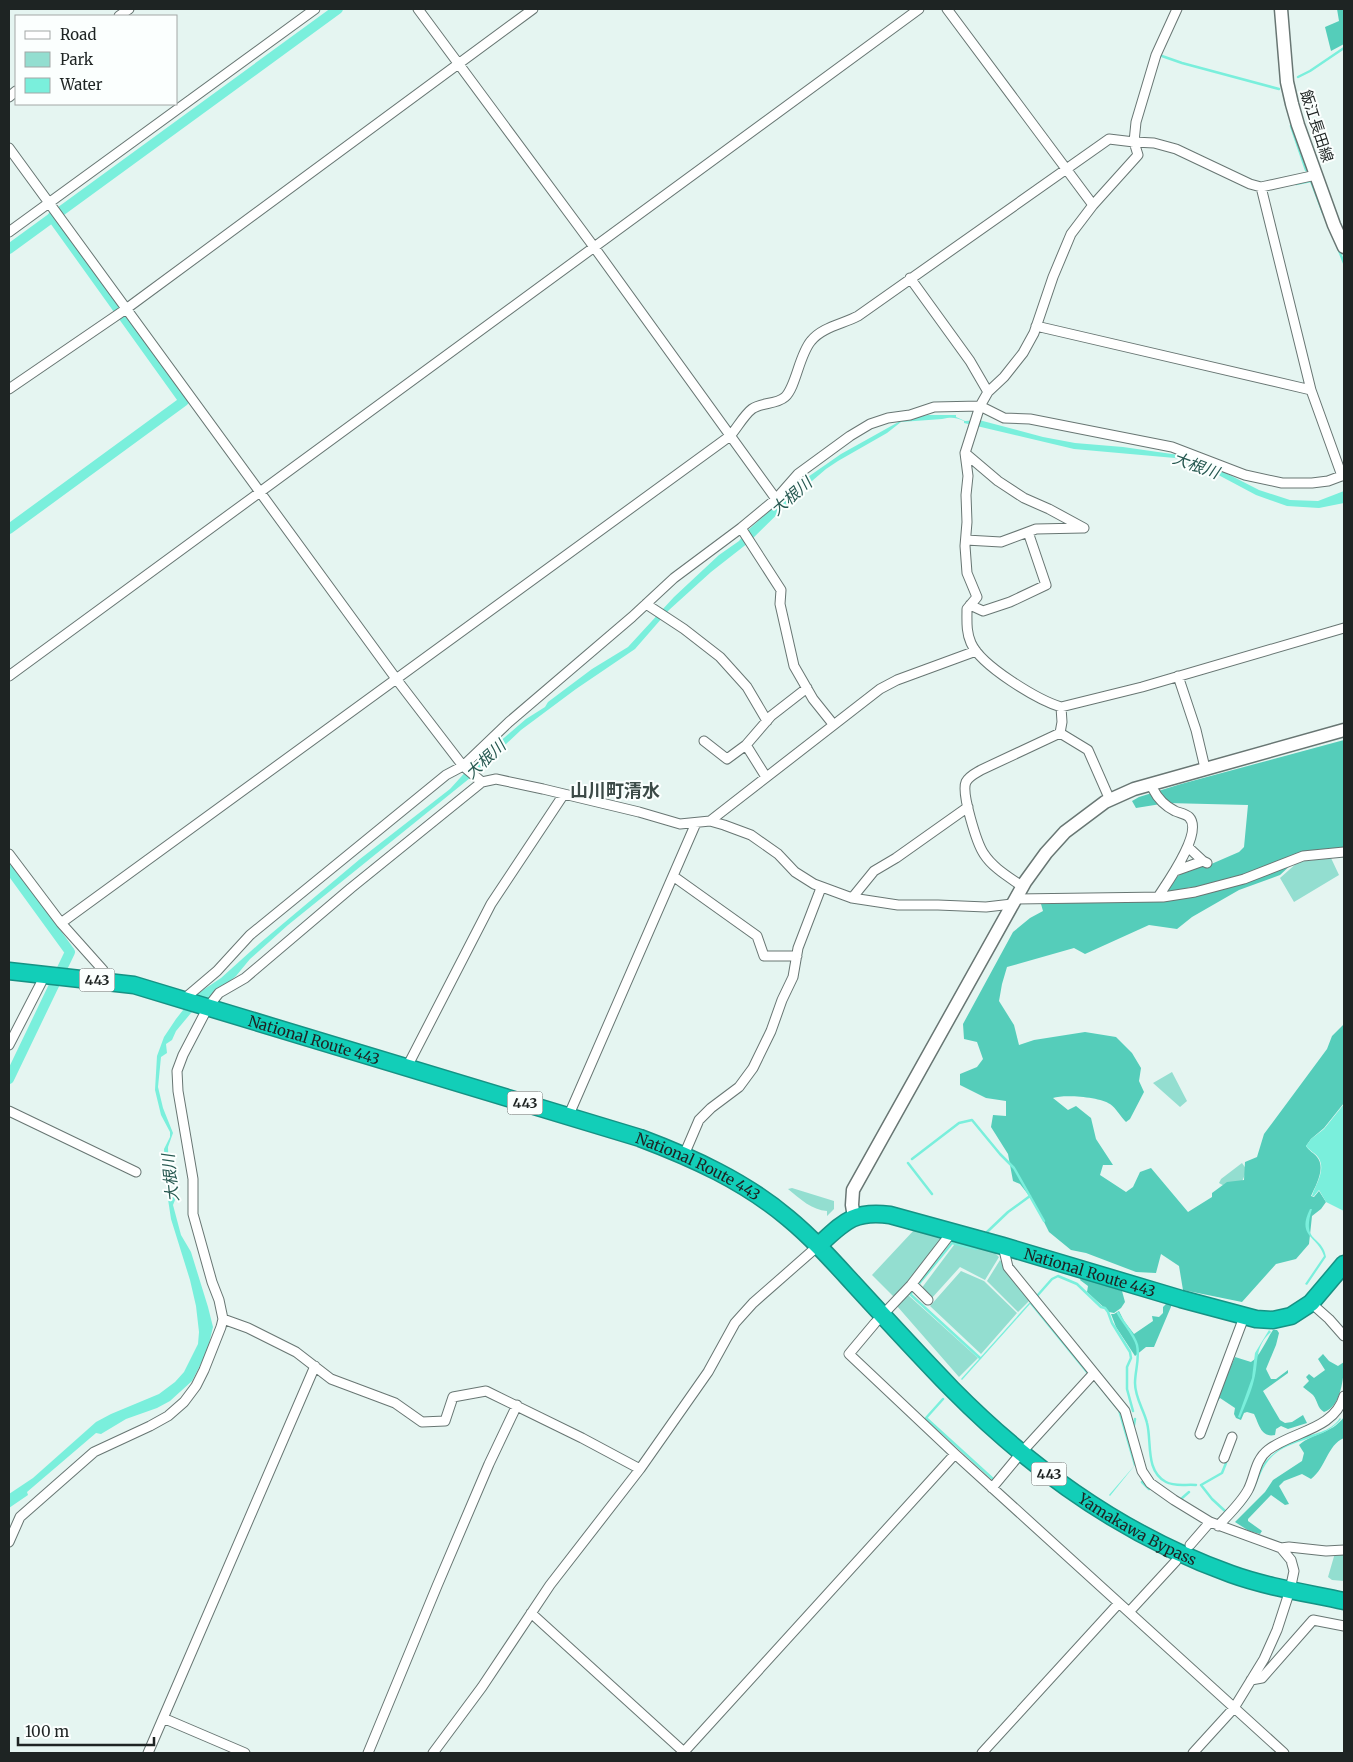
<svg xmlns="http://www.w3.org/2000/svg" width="1353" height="1762" font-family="Merriweather,'Noto Sans JP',serif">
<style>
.green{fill:#93ded0}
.forest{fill:#55cdba}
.water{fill:#7aefdc}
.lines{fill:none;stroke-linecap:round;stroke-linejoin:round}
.stream{stroke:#7aefdc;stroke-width:2.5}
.canal{stroke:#7aefdc;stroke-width:10}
.street-casing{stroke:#687673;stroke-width:11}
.secondary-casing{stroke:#687673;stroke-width:15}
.highway-casing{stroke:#169284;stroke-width:19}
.street{stroke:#fff;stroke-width:9}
.secondary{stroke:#fff;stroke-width:12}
.highway{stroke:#12ceb8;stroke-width:16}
.labels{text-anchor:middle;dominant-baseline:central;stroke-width:4;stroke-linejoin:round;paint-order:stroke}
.shield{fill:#fbfffe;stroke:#606665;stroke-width:1}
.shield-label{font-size:14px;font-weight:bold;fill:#1e2423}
.street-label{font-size:15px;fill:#1e2423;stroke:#fbfffe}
.water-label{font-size:16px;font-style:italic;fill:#265850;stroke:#fbfffe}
.quarter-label{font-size:18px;font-weight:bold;fill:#3c4a47;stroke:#fbfffe}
</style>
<rect width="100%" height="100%" fill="#e5f5f1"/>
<!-- green -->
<path class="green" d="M1331,858L1339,875L1294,902L1280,878L1298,862Z
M1172,1072L1187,1101L1180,1107L1153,1083Z
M1242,1163L1247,1170L1237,1193L1219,1183L1221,1179Z
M792,1188L834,1201V1209L827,1216V1211C812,1210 800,1199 788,1189Z
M915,1229L944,1238L910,1282L894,1297L872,1275Z
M957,1241L994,1252L999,1257L985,1280L960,1267L931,1299L921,1289Z
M1000,1260L1030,1300L1018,1312L987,1281Z
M961,1271L984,1281L1017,1313L981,1354L930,1306Z
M908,1295L978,1358L959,1377L897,1306Z
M1344,1552V1581L1332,1580L1328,1577L1335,1553Z"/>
<!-- forest -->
<path class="forest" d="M1337,9H1344V44L1331,51L1325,27L1339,21Z
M1344,740V849L1199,889L1191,887L1164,894L1175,878L1189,869L1209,865L1239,852L1244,847L1248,805L1167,803L1136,808L1132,801L1139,797L1181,784Z
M1295,861L1280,875L1239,890L1192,917L1177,929L1149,925L1085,954L1074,948L1007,967L1002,984L999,1001L1014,1025L1019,1045L1034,1040L1085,1032L1116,1037L1132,1053L1141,1068L1139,1081L1144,1092L1130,1119L1126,1122C1121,1117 1116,1108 1110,1104C1100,1097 1064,1094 1053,1098L1068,1110L1076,1106L1091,1118L1096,1139L1113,1165H1103L1100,1175L1126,1192L1133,1187L1140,1172L1151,1168L1188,1212L1212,1197V1193L1227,1182L1244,1180L1245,1162L1257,1157L1264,1134L1327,1049L1332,1036L1344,1024V1103L1324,1128L1311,1139L1306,1146C1309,1151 1314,1153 1317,1157C1326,1168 1316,1185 1311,1196L1314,1197L1319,1191L1326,1202L1321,1209L1312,1216L1309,1244L1296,1259L1276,1264L1242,1302L1183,1290L1179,1266L1161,1254L1156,1273L1136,1272L1086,1253L1071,1250L1049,1232L1034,1202L1020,1184L1013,1181L1008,1154L991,1127L993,1115L1006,1116V1101L986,1098L960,1085V1074L977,1067L983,1059L977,1042L964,1039L963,1024L1013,932L1030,918L1043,911L1041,904L1161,899Z
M1081,1278L1098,1279L1101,1285L1105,1282L1108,1286L1122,1291L1125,1302L1121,1308L1114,1313L1109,1312L1087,1292L1088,1286L1080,1280Z
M1168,1300L1173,1302L1154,1347H1146L1135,1356L1116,1327L1111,1314H1114L1119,1311L1124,1321L1134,1334L1153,1321L1152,1316L1159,1317L1163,1313V1307L1166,1304Z
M1273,1330H1277L1279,1333L1276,1345L1266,1369L1271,1379H1276L1288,1370V1373L1263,1391L1280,1420L1285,1423L1292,1422L1303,1415L1307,1423L1288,1429L1281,1426L1276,1429L1275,1435C1261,1438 1259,1424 1254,1414L1247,1412L1244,1413L1241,1420L1236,1418L1234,1414L1235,1408L1220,1398L1218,1401L1216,1400L1235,1357L1251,1362C1259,1358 1267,1339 1273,1330Z
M1323,1354L1329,1361L1338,1366L1344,1362C1344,1377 1341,1407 1324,1412C1317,1408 1318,1401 1313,1395C1310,1392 1306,1390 1303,1387L1309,1381L1306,1377L1309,1374L1314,1378L1325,1370L1318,1359Z
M1344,1417V1438C1327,1445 1326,1468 1311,1479L1302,1474L1284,1481L1279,1486L1289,1504L1285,1505L1271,1495L1248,1519V1521L1262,1531L1260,1534L1249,1531L1235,1522L1265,1492L1273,1480L1302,1461L1304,1453L1299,1445C1314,1432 1330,1435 1344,1417Z"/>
<!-- water -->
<path class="water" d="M928,415H956V417L965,421L979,420L1043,437L1075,443L1123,447L1179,455L1216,468L1259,490L1290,500L1318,501L1344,491V503L1319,508L1287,506L1256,495L1209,470L1175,458L1074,449L964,423V421C955,417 951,417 942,419L901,422L887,433L838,461L826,469L805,487L748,543L711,572L669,610L635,649L576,689L521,730L470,778L288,925L250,959L236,976L191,1013L176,1031L172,1040L166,1044L167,1053L161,1057L158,1087L163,1108L173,1133L168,1147L169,1181L175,1200L173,1205L181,1235L191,1252L208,1307L213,1327L207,1352L192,1381L170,1401L157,1408L126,1419L101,1434L96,1433L27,1492L28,1495L9,1508V1494L33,1478L96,1422L111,1414L159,1394L175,1382L184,1372L198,1344L199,1332L196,1306L190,1280L171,1219L166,1186L164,1149L170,1137V1132L161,1115L155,1090L157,1056L164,1037L176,1019L191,1000L197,994L221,978L260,943L360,859L450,789L470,767L526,719L545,707L548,702L592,669L628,647L674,597L719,555L739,541L746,532L805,479L841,454L902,420Z
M1344,1104V1211L1326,1202L1319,1190L1314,1196H1312C1315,1185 1327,1170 1318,1157C1315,1153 1310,1151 1306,1146L1311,1139L1324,1129Z
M1310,1209H1312C1301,1244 1322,1234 1326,1257L1307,1285L1305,1284L1324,1256C1318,1236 1296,1237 1310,1209Z
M1030,1302L1088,1372L1087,1374L1030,1304L962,1380L961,1379Z
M1269,1330L1271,1332C1254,1347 1259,1361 1254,1380C1251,1393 1245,1405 1240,1418L1238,1417L1252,1378L1255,1353Z
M1095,1380L1120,1410L1135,1465L1110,1496L1109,1495L1134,1466L1118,1411L1094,1381Z
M1340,1418L1341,1419C1325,1439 1296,1438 1276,1453C1262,1464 1260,1478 1252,1493C1247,1503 1238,1512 1230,1520H1229L1265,1462C1274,1452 1285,1444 1298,1439C1313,1433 1330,1433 1340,1418Z"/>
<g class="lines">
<!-- stream -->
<path class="stream" d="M1159,55L1182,63L1279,89
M1298,77L1310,71L1344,48
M1291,126L1306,170
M1296,184L1311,181L1323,213
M1338,248L1344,263
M912,1159L959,1123L972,1120L1000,1154L1014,1168L1044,1221
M908,1163L932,1194
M987,1232L1008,1212L1030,1196
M917,1286L952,1243L976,1249
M914,1290L910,1294L980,1358
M1038,1298L1037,1296L1052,1279L1058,1276L1077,1284L1101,1307L1105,1308L1108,1312L1112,1323L1130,1352L1131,1358L1127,1367V1389L1133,1411
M1118,1313C1123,1323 1134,1334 1137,1345C1140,1358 1135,1371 1135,1383C1135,1398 1144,1410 1147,1423C1152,1442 1145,1471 1166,1482C1175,1487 1186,1484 1196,1485
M943,1399L926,1418L993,1479
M1134,1425L1135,1419
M1142,1482L1149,1489
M1181,1499L1189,1492
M1225,1511L1212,1499L1201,1485L1222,1473L1226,1463"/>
<!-- canal -->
<path class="canal" d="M9,249L338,9
M9,529L184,401L52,217
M9,868L70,952L9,1079"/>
<defs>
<path id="street" d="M418,9L594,247L776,499
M947,9L1093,205
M1177,9L1156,55L1136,122L1134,142L1138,155L1093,205L1071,234L1053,277L1034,333L1023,353L1004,377L988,392L980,406L965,453L968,476L966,495L967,522L965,546L967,573L977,597L967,609C967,621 966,632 971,643C981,666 1038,700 1061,707L1142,687L1344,628
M119,16L129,9
M9,97L16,91
M9,148L397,680L463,766L482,782
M1261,187L1311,390L1342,476
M9,232L315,9
M910,278L970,361L988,392
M1036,326L1311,390
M9,389L126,309L533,9
M965,453L998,481L1024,498L1049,509L1084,528
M741,528L781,590L780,604L794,666L813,699L833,724
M966,540L1001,542L1036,529L1083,528
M646,604L684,629L720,657L747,687L767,721
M970,605L983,611L1010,602L1046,585L1028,532
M9,676L919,9
M1178,676L1196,730L1205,768
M1060,733L1088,750L1110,800
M704,741L727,759L746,745
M766,777L746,745L771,716L807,688
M1153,789C1158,799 1165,806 1175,811C1180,813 1186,814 1189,817C1204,832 1167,883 1158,897
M710,821L880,689L897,680L976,651
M1188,847L1203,861L1207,863
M9,854L61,923L103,970L105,981
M1175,871L1203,861
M673,876L757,936L764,956H797
M1023,887C1009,877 993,868 984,854C977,844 961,793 966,782C969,776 976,773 981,770L1060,733L1062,722L1061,707
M852,898L874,871L896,858L968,807
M1015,899L1163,897L1195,892L1244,879L1303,856L1344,852
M61,923L730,436C737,428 744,415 752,409C761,402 776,405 785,397C796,387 799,355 811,341C822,327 843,324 858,316L1109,139L1134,142L1154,143L1176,149L1250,184L1261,187L1316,175
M184,999L217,971L250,935L446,775L463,766L509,722L632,617L674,578L741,528L776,499L798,474L850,436L870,424L888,418L910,415L934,407L980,406L1004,418L1030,419L1172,447L1245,475L1282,483H1312L1328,481L1344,475
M9,1045L41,983L44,974
M407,1067L491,904L564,794
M571,1110L696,823
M9,1111L136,1172
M684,1155L699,1120L711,1108L739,1087L753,1068L771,1031L782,1000L793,977L798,948L821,888
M952,1232L911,1285L875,1323L849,1354L955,1454L1284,1753
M1003,1246L1008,1267L1125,1411L1142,1471L1150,1483L1174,1500L1210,1522L1281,1548L1291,1560L1294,1571L1290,1590L1277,1630L1264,1659L1234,1708L1193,1753
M912,1284L928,1300
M1311,1303L1329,1319L1344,1336
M223,1319L248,1328L296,1352L331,1379L395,1403L422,1422L445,1421L453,1397L486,1391L582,1438L640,1469
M1200,1434L1244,1317
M1224,1458L1232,1437
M992,1488L1021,1453L1094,1373
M1218,1526C1228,1515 1241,1503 1248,1490C1255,1477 1255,1460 1268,1450C1293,1431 1334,1430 1344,1396
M9,1542L20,1517L94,1452L150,1426L168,1416L184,1402L196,1386L204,1370L221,1327L223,1319L219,1300L212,1282L193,1214V1179L178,1091L177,1071L183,1055L208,1007L219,993L245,978L351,888L482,782L496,779L543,789L639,812L680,824L710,821L724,825L751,835L778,854L795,872L814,884L852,898L898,905H938L986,907L1012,904
M1190,1545L1210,1522
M1281,1548L1289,1547L1326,1551L1344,1550
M1129,1612L1176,1561
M531,1613L685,1753
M1251,1680L1262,1678L1313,1620L1344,1626
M163,1718L245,1753
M148,1753L315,1366
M368,1753L437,1586L489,1464L517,1405
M433,1753L482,1687L550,1585L640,1469L708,1372L735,1323L753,1303L819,1245
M683,1753L955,1454
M982,1753L1119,1603"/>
<path id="secondary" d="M1281,9L1287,82L1292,104L1298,125L1334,225L1344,247
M854,1217L852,1205L853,1190L1025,882L1046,853L1065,832L1105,802L1134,789L1344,730"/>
<g id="highway">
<path id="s1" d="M9,971L134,985L640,1138C693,1158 744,1181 788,1218C811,1237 831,1259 852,1282C885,1318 918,1354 952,1389C1031,1469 1125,1536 1231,1574C1267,1587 1307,1593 1344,1601"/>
<path id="s2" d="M819,1245C844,1222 854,1210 890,1215L1003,1246L1181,1299L1256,1319L1273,1320L1291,1316L1311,1303L1344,1264"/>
</g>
</defs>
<!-- street casing -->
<use href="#street" class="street-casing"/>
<!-- secondary casing -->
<use href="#secondary" class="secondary-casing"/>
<!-- highway casing -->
<use href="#highway" class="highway-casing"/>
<!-- street -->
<use href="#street" class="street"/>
<!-- secondary -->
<use href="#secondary" class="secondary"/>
<!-- highway -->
<use href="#highway" class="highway"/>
</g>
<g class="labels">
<!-- shield labels -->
<g class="shield">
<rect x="79.5" y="968.5" width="35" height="23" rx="4"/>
<rect x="507.5" y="1091.5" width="35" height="23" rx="4"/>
<rect x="1031.5" y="1462.5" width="35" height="23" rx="4"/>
</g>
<g class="shield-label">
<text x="97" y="980">443</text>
<text x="525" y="1103">443</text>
<text x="1049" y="1474">443</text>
</g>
<!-- street labels -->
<g class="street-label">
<text transform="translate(1317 126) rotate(72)">飯江長田線</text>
<text stroke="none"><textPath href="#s1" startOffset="314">National Route 443</textPath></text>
<text stroke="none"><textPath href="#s1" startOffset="719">National Route 443</textPath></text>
<text stroke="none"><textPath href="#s2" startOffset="289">National Route 443</textPath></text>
<text stroke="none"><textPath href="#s1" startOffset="1294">Yamakawa Bypass</textPath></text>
</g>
<!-- water labels -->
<g class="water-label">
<text transform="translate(1196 465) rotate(20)">大根川</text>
<text transform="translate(791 496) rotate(-41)">大根川</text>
<text transform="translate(485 759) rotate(-43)">大根川</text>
<text transform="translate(170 1178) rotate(-96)">大根川</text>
</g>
<!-- quarter labels -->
<g class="quarter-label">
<text x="615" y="790">山川町清水</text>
</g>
</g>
<!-- border -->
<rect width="1353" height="1762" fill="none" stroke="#1e2423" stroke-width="20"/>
<!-- legend -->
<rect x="15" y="15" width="162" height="90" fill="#fbfffe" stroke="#a3a7a6"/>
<rect x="25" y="31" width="25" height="8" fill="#ffffff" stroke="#a3a7a6"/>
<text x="60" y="40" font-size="15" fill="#1e2423">Road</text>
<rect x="25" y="52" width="25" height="15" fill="#93ded0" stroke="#a3a7a6"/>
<text x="60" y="65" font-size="15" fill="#1e2423">Park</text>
<rect x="25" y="78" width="25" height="15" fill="#7aefdc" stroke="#a3a7a6"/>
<text x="60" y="90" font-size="15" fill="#1e2423">Water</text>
<!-- scale -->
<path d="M18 1737v8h136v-8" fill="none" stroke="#1e2423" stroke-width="2.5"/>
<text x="25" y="1737" font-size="15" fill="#1e2423" stroke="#fbfffe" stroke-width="4" paint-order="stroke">100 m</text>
</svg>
